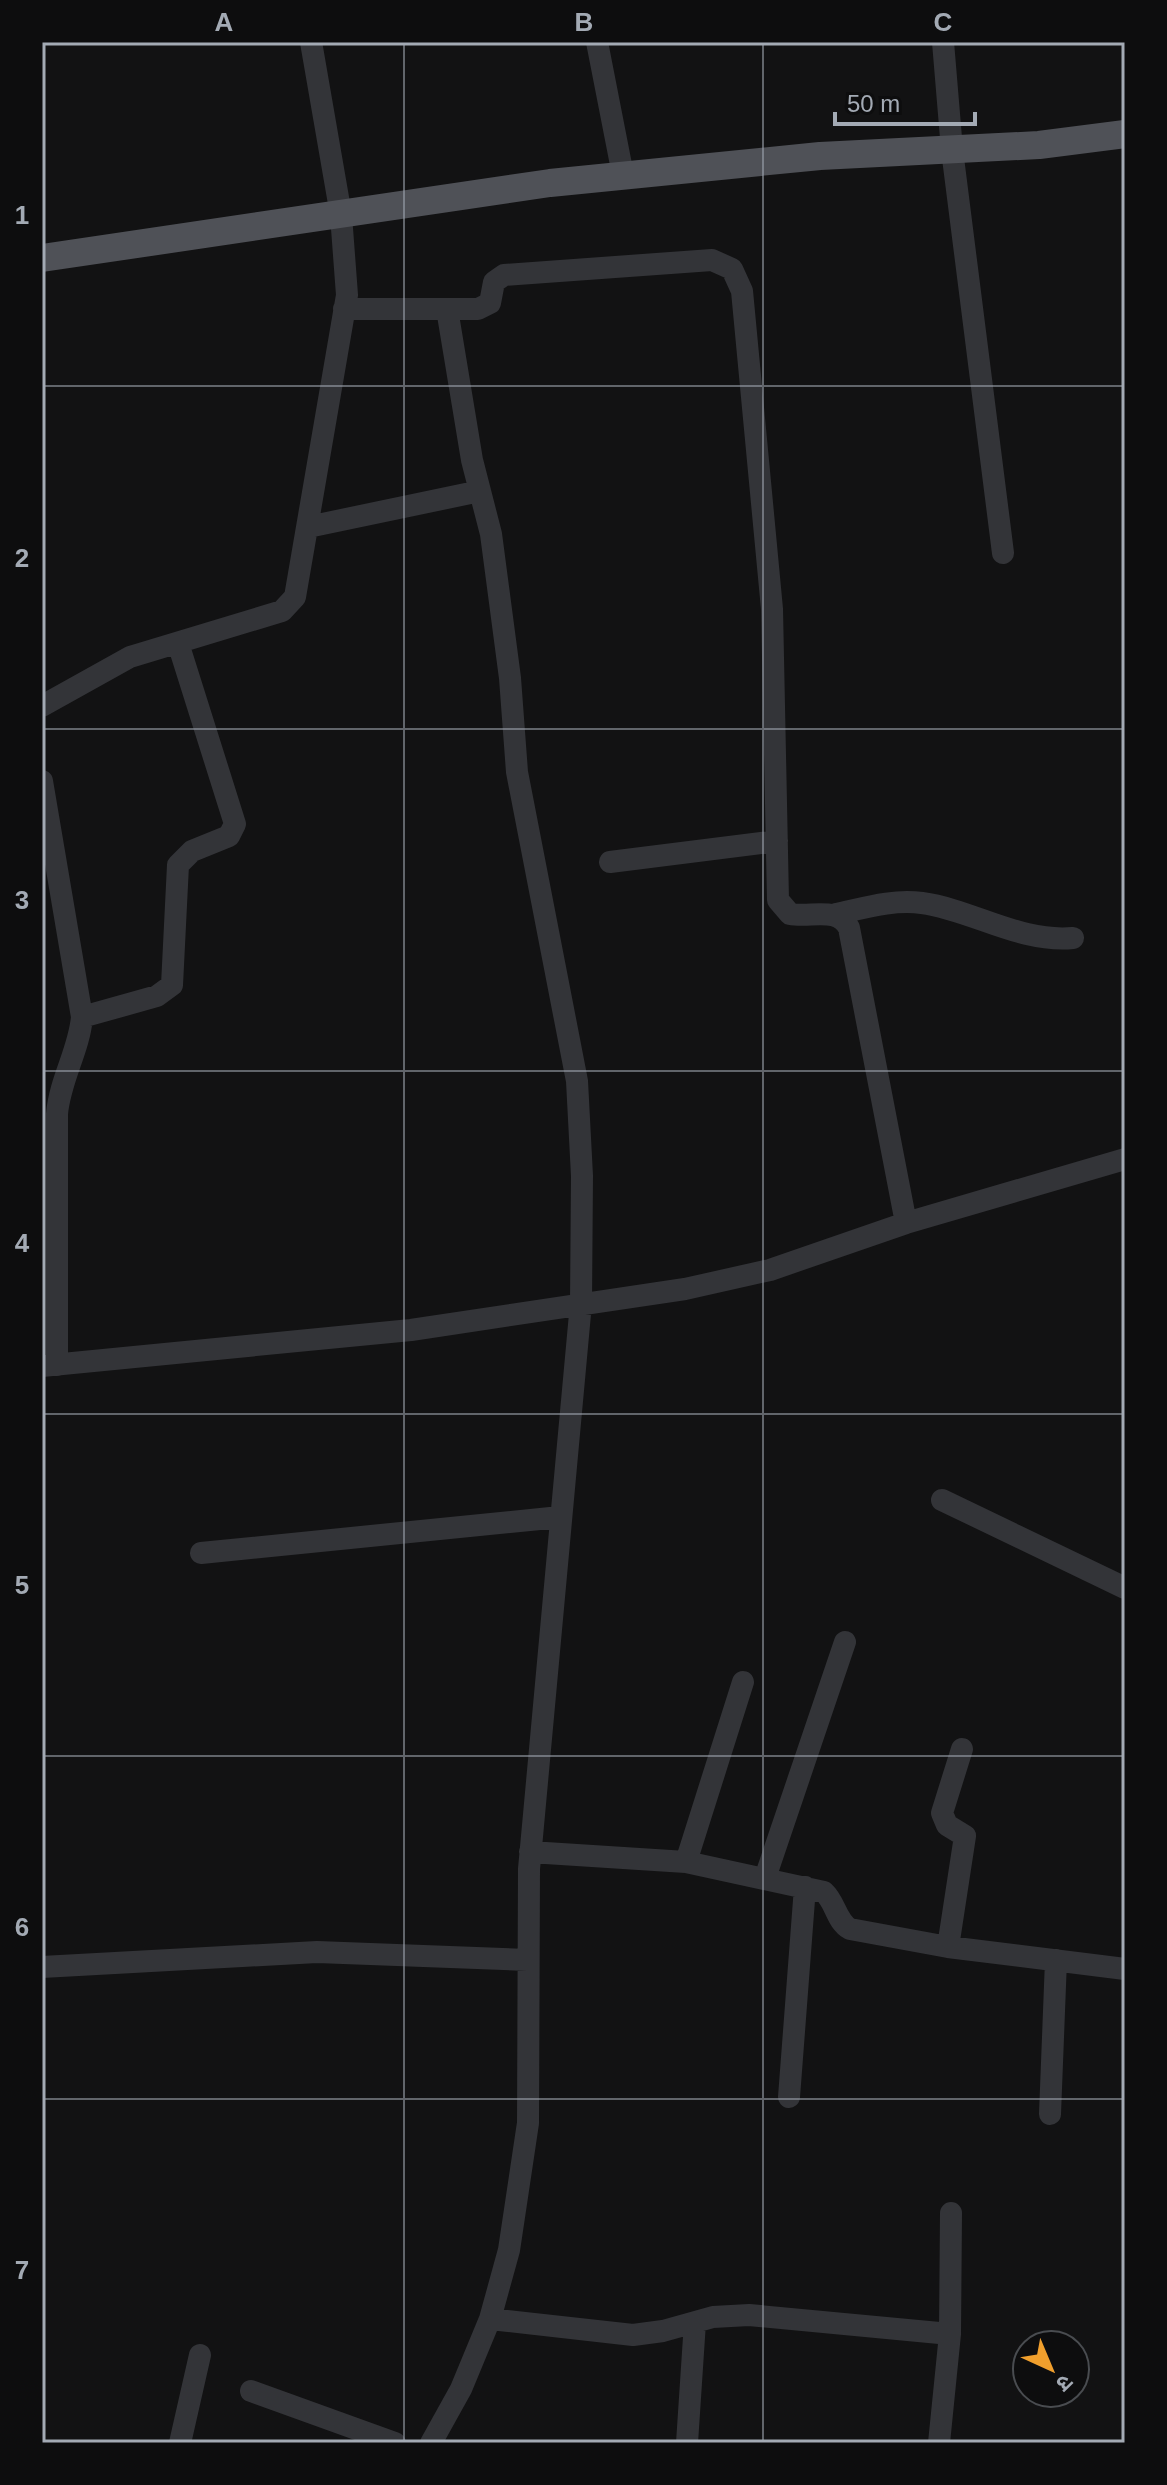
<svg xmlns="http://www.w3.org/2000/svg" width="1167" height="2485" font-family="Helvetica,'Noto Sans Devanagari',sans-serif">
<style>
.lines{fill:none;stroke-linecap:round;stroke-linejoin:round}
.minor{stroke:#333438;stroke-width:22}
.major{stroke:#4f5157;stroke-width:28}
.grid{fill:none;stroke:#a3aab4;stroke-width:2;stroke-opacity:0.55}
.neatline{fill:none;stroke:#a3aab4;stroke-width:3}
.grid-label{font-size:26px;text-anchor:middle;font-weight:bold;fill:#a3aab4}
</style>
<rect width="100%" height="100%" fill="#121213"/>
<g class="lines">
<!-- minor -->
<path class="minor" d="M597,42L623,175
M943,42L952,150L1003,553
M344,309H478L490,303L494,282L504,275L712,260L732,269L742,291L772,609L778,900L790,914C811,918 838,906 849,928L906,1223
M308,527L480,491
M42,706L130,657L282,611L295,597L347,295L341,215L311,42
M42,781L82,1017C79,1051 60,1079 57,1114V1365
M610,862L777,841
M836,914C864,908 893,899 922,903C973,910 1020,943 1073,938
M82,1017L157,996L172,985L178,865L192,851L229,836L235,824L178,643
M42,1366L411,1330L685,1289L770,1270L906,1223L1125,1159
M942,1500L1125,1588
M201,1553L560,1517
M530,1852L686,1862L824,1892C836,1903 836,1921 850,1929L948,1947L1125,1969
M686,1862L743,1682
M765,1878L845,1642
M948,1947L965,1836L947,1825L942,1813L962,1749
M42,1967L317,1952L527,1960
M789,2097L805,1887
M1050,2114L1056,1960
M490,2319L633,2335L663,2331L713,2317L749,2315L950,2334
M251,2391L395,2443
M180,2443L200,2355
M431,2443L461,2389L490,2319L509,2250L528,2123L529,1869L581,1303L582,1176L577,1081L517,772L510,678L491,534L472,460L447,309
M687,2443L695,2322
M939,2443L950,2334L951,2213"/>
<!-- major -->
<path class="major" d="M42,258L550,183L820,156L1039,145L1125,134"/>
</g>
<!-- grid -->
<path class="grid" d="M404,42V2443M763,42V2443M42,386H1125M42,729H1125M42,1071H1125M42,1414H1125M42,1756H1125M42,2099H1125"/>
<!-- border -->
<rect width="1167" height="2485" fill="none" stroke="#0d0d0e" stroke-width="88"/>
<!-- north arrow -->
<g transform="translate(1051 2369) rotate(136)"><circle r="38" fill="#0d0d0e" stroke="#494c50" stroke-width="2"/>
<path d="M0-6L14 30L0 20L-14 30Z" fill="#f09f2d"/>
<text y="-12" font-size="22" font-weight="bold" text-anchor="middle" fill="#a3aab4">उ</text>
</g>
<!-- scale -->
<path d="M835 112v12h140v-12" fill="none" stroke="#a3aab4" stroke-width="4"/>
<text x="847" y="112" font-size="24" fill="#a3aab4" stroke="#0d0d0e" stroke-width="6" paint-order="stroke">50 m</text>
<rect x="44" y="44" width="1079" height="2397" class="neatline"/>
<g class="grid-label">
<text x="224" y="31">A</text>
<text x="584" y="31">B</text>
<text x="943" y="31">C</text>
<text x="22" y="224">1</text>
<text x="22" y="567">2</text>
<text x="22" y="909">3</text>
<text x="22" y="1252">4</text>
<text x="22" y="1594">5</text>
<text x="22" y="1936">6</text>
<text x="22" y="2279">7</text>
</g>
</svg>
